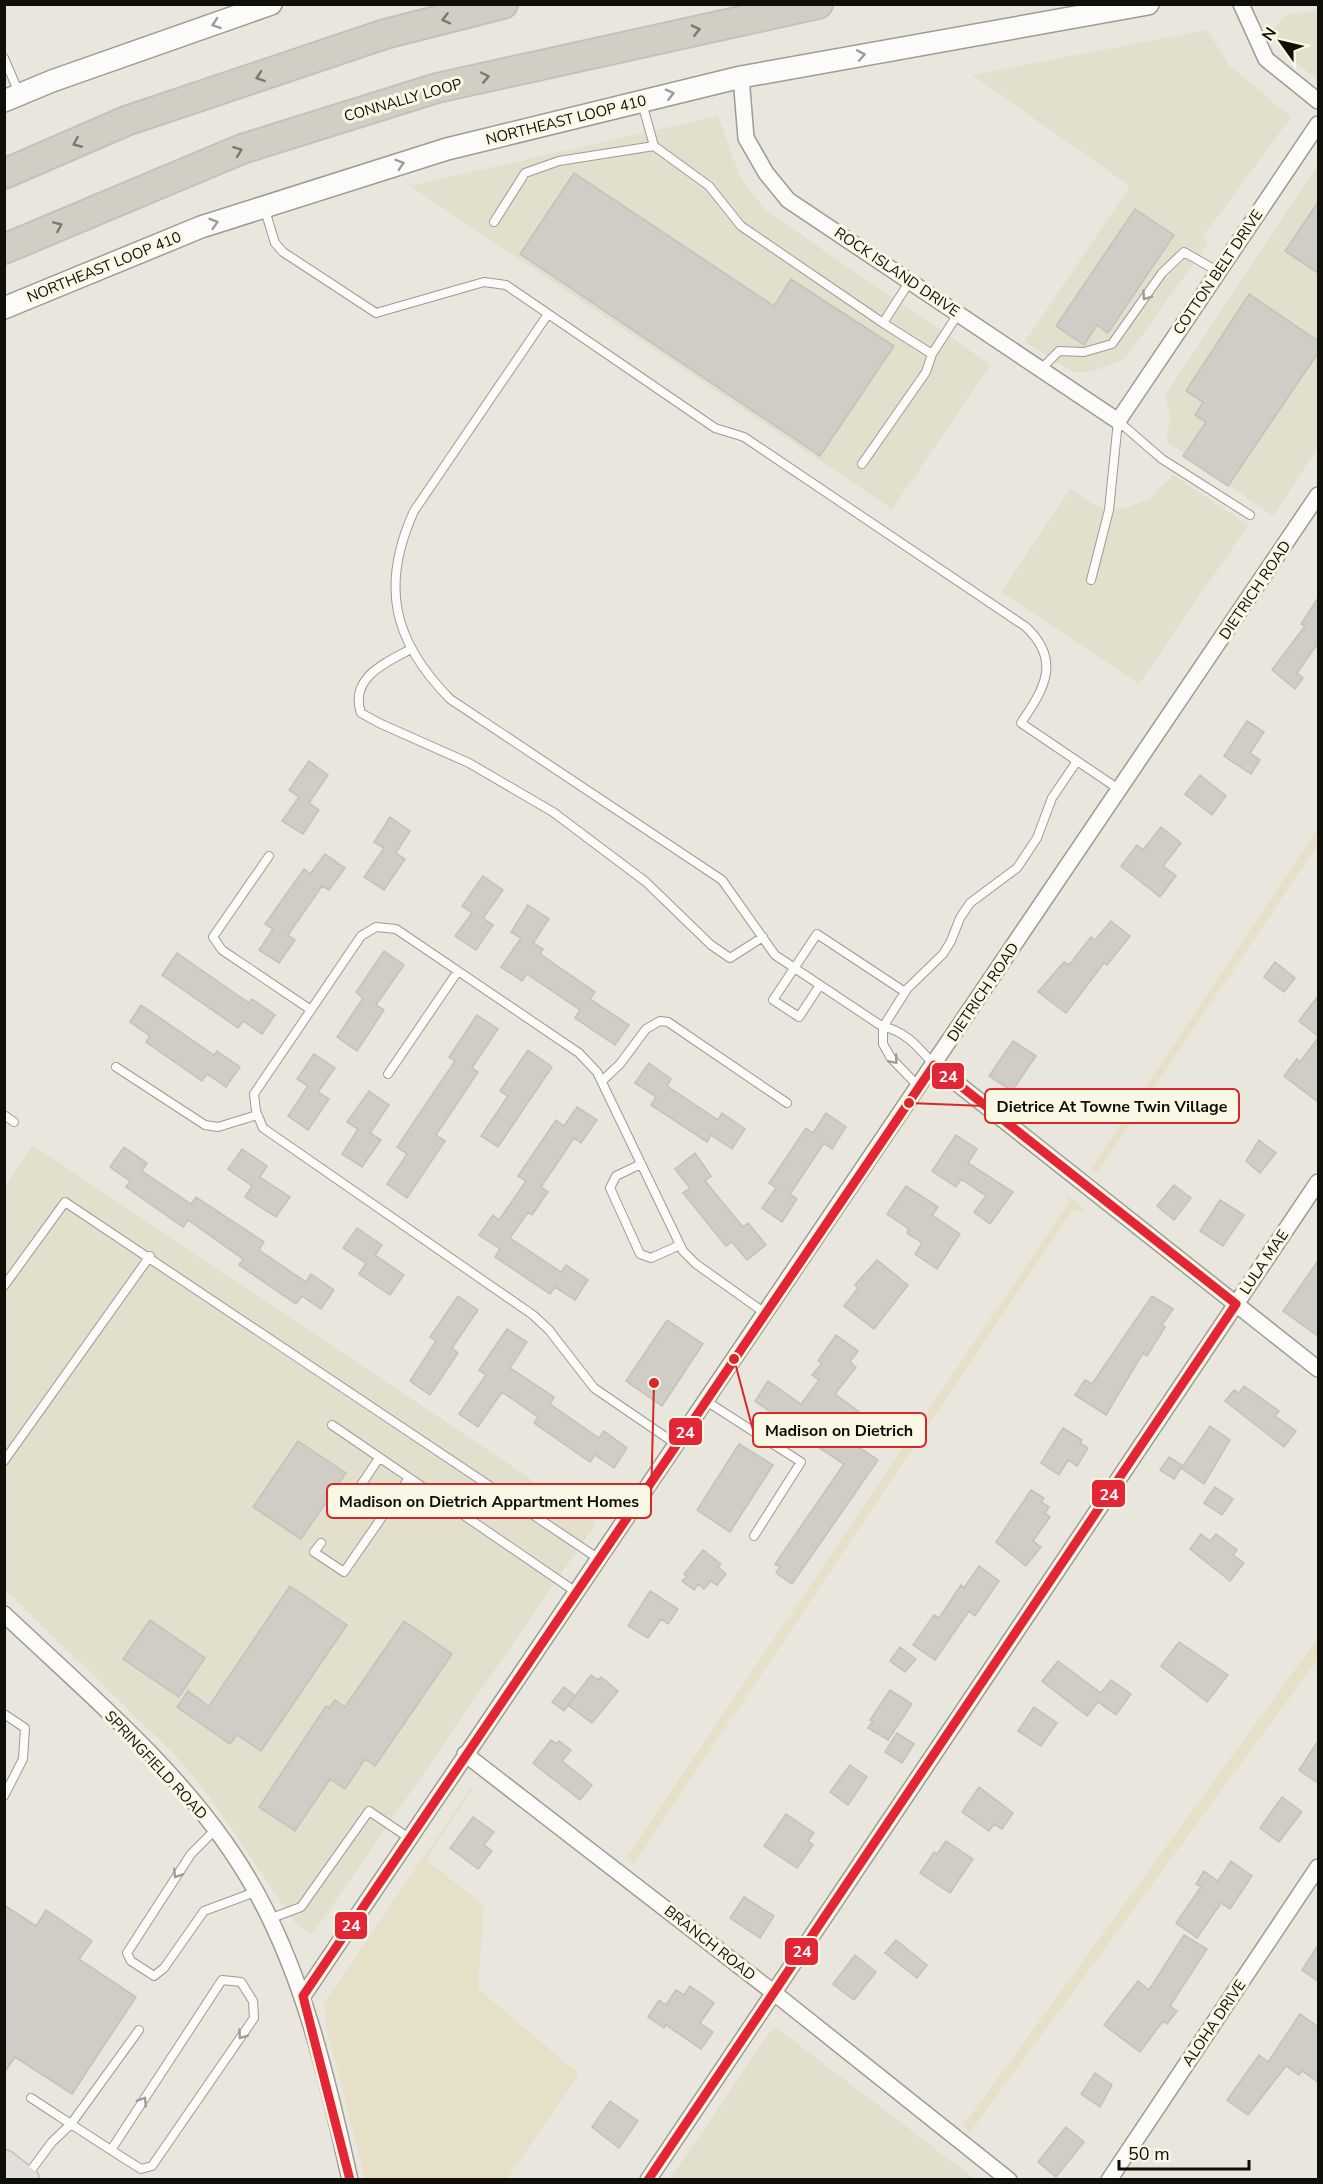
<svg xmlns="http://www.w3.org/2000/svg" width="1323" height="2184" font-family="'Nunito Sans',sans-serif">
<style>
.built{fill:#e3dfcd}
.green{fill:#e6e0c8}
.building{fill:#cfcdc6;stroke:#c3c1ba;stroke-width:1.5}
.lines{fill:none;stroke-linecap:round;stroke-linejoin:round}
.service-casing{stroke:#9d9b94;stroke-width:10}
.minor-casing{stroke:#9d9b94;stroke-width:18}
.secondary-casing{stroke:#9d9b94;stroke-width:24}
.primary-casing{stroke:#c2c1bd;stroke-width:27}
.motorway-casing{stroke:#c2c1bd;stroke-width:32}
.service{stroke:#fcfbfa;stroke-width:8}
.minor{stroke:#fcfbfa;stroke-width:15}
.secondary{stroke:#fcfbfa;stroke-width:21}
.primary{stroke:#e2e0d9;stroke-width:24}
.motorway{stroke:#d1cfc4;stroke-width:28}
.bus-1-casing{stroke:#fbf7e5;stroke-width:14}
.bus-1{stroke:#e32636;stroke-width:9}
.oneway{stroke:#7a786f}
.oneway2{stroke:#9d9c99}
.labels{text-anchor:middle;dominant-baseline:central;stroke-width:6;stroke-linejoin:round;paint-order:stroke}
.street-label{font-size:15px;fill:#0f0e08;stroke:#fbf7e5}
.leader{fill:none;stroke:#d62828;stroke-width:2}
.callout-dot{fill:#d62828;stroke:#fbf7e5;stroke-width:2}
.callout{fill:#fbf7e5;stroke:#d62828;stroke-width:2}
.callout-label{font-size:16px;text-anchor:middle;font-weight:bold;fill:#0f0e08}
.line-badge{stroke:#fbf7e5;stroke-width:2}
.badge-label{font-size:16px;text-anchor:middle;font-weight:bold;fill:#fff}
</style>
<rect width="100%" height="100%" fill="#e8e6dd"/>
<!-- built -->
<path class="built" d="M1318,10V79L1294,62L1272,31L1285,15Z
M1207,30L1230,66L1291,117L1203,237L1208,243L1125,359L1094,371L1073,372L1025,342L1130,186L972,75Z
M718,116L741,179L766,211L991,365L892,509L410,186Z
M1318,164V447L1273,516L1166,441L1171,416L1165,396Z
M1173,475L1248,525L1139,684L1001,592L1070,489L1096,506L1109,510L1129,507L1151,498Z
M33,1145L596,1523L312,1935L296,1924L206,1792L176,1756L5,1590V1187Z
M774,2026L975,2179H670Z"/>
<!-- green -->
<path class="green" d="M1318,828V844L1097,1173L1091,1168Z
M1065,1193L1086,1210L1072,1211L634,1864L626,1858L1069,1202Z
M1318,1638V1659L970,2132L963,2126Z
M474,1787L426,1860L484,1905L478,1989L579,2074L507,2179H365L326,2026L324,2004L470,1788Z"/>
<!-- building -->
<path class="building" d="M574,173L774,306L791,279L894,346L820,456L520,254Z
M1318,202V273L1285,251Z
M1135,209L1174,235L1108,333L1097,325L1084,345L1056,326Z
M1249,294L1318,341V353L1228,486L1183,456L1206,422L1195,415L1203,402L1186,391Z
M1318,598V643L1297,673L1303,678L1295,689L1272,670L1305,626L1301,624Z
M1247,721L1264,732L1250,753L1260,760L1251,774L1224,756Z
M309,761L328,775L309,803L319,810L303,834L282,821L299,797L289,790Z
M1200,775L1226,796L1212,815L1185,794Z
M390,817L410,831L396,853L405,859L384,890L364,877L384,848L374,842Z
M1161,827L1181,843L1163,866L1176,876L1160,897L1121,866L1137,845L1143,850Z
M325,854L345,868L329,890L322,886L288,935L295,940L279,963L259,950L273,929L265,924L304,869L310,874Z
M483,876L503,890L483,918L493,925L476,950L455,936L472,913L462,906Z
M528,905L549,919L533,943L543,949L540,954L595,992L590,999L629,1025L615,1045L575,1018L580,1010L527,974L522,981L501,967L521,938L511,932Z
M1111,921L1130,936L1107,965L1104,963L1066,1013L1038,992L1064,962L1069,965L1091,937L1095,940Z
M384,951L404,965L376,1005L384,1010L357,1051L337,1037L363,998L356,992Z
M177,953L249,1003L252,999L275,1015L262,1034L243,1021L238,1028L162,975Z
M1275,962L1295,978L1284,992L1264,977Z
M1318,996V1036L1299,1021Z
M141,1005L214,1055L217,1051L240,1067L226,1087L207,1074L202,1081L146,1042L150,1036L130,1022Z
M477,1015L498,1029L472,1068L478,1072L436,1135L445,1141L407,1198L387,1184L407,1154L397,1147L455,1061L449,1057Z
M1318,1038V1102L1284,1076L1297,1059L1300,1062Z
M1013,1041L1036,1056L1012,1091L989,1076Z
M528,1050L552,1067L498,1147L481,1136L508,1096L500,1091Z
M314,1054L335,1068L318,1092L329,1099L308,1130L288,1116L308,1086L297,1079Z
M649,1063L671,1079L667,1086L718,1120L722,1113L745,1129L732,1149L711,1135L707,1142L651,1105L656,1097L635,1083Z
M369,1091L389,1105L370,1133L381,1140L362,1167L342,1154L358,1129L347,1122Z
M577,1107L597,1120L581,1143L574,1138L541,1187L548,1192L532,1215L528,1212L510,1238L561,1272L566,1265L588,1280L575,1300L555,1287L550,1294L495,1257L500,1249L479,1235L493,1215L499,1220L526,1181L518,1176L556,1120L564,1126Z
M826,1113L846,1127L832,1149L824,1143L790,1194L797,1199L782,1222L762,1208L776,1188L769,1183L806,1128L813,1133Z
M956,1135L977,1149L968,1163L1013,1192L990,1224L974,1212L986,1196L961,1179L956,1187L932,1171Z
M1259,1140L1276,1153L1260,1173L1246,1161Z
M124,1147L147,1163L142,1171L191,1204L196,1197L264,1242L259,1250L306,1282L311,1274L334,1290L321,1309L302,1296L296,1304L239,1265L243,1259L188,1220L183,1227L126,1187L130,1181L110,1167Z
M242,1149L267,1166L260,1177L290,1197L276,1217L245,1197L252,1186L228,1169Z
M695,1153L711,1176L705,1181L743,1227L748,1223L766,1245L747,1260L732,1242L726,1246L683,1193L690,1188L675,1169Z
M1174,1185L1191,1198L1174,1220L1157,1206Z
M906,1186L938,1207L932,1215L960,1234L937,1269L915,1254L922,1243L907,1233L909,1229L887,1214Z
M1220,1200L1244,1215L1223,1246L1200,1231Z
M357,1228L382,1245L375,1255L404,1275L390,1295L359,1274L366,1263L343,1248Z
M877,1260L908,1285L874,1329L844,1306L858,1288L855,1285Z
M1318,1261V1336L1283,1311Z
M458,1296L478,1310L452,1348L458,1353L430,1395L410,1381L436,1341L430,1337Z
M1152,1296L1173,1309L1162,1325L1165,1327L1147,1356L1143,1353L1106,1415L1075,1395L1085,1380L1092,1384Z
M667,1320L703,1344L662,1406L626,1381Z
M507,1329L527,1342L510,1368L554,1397L550,1404L599,1438L604,1431L627,1448L614,1468L595,1455L590,1462L534,1423L538,1417L502,1392L478,1427L459,1414L486,1375L479,1370Z
M836,1335L858,1351L850,1362L856,1367L835,1394L869,1419L851,1442L878,1460L792,1584L776,1573L780,1567L775,1564L844,1464L775,1419L777,1417L755,1401L768,1381L801,1404L819,1380L812,1375L822,1363L818,1361Z
M1244,1386L1279,1411L1275,1416L1296,1431L1284,1447L1225,1401L1234,1390L1239,1393Z
M1210,1426L1230,1440L1204,1484L1181,1468L1174,1479L1160,1470L1169,1457L1183,1466Z
M1063,1428L1082,1440L1080,1443L1088,1448L1077,1466L1068,1460L1059,1475L1041,1463Z
M298,1441L346,1473L301,1539L253,1507Z
M739,1444L773,1465L730,1532L697,1510Z
M1215,1487L1233,1499L1222,1515L1204,1503Z
M1031,1490L1044,1498L1041,1502L1049,1507L1045,1513L1050,1517L1033,1541L1041,1547L1026,1566L996,1542Z
M1201,1534L1210,1541L1216,1534L1237,1550L1233,1555L1244,1563L1230,1581L1190,1549Z
M703,1550L721,1564L718,1567L726,1574L717,1585L711,1581L704,1589L698,1584L694,1590L682,1581L687,1576L684,1574Z
M979,1566L999,1581L975,1616L969,1611L935,1660L913,1645L934,1615L939,1618L961,1585L964,1588Z
M290,1586L347,1625L261,1751L237,1735L230,1744L177,1707L188,1691L209,1706Z
M650,1591L678,1609L668,1624L661,1619L648,1638L628,1626Z
M150,1620L205,1658L179,1697L123,1659Z
M404,1621L452,1654L375,1766L365,1759L345,1789L330,1779L295,1831L259,1807L326,1706L329,1708L335,1700L345,1707Z
M1179,1642L1228,1675L1207,1702L1161,1666Z
M900,1647L916,1659L905,1672L890,1661Z
M1058,1661L1101,1693L1111,1680L1131,1694L1116,1715L1098,1702L1087,1716L1042,1681Z
M591,1675L598,1680L601,1677L618,1691L592,1723L568,1705Z
M564,1687L575,1696L564,1711L552,1702Z
M890,1690L912,1704L888,1740L868,1728L873,1721L870,1720Z
M1034,1707L1057,1723L1041,1746L1018,1731Z
M897,1733L914,1744L902,1763L885,1752Z
M551,1740L557,1744L559,1741L571,1750L562,1761L592,1785L580,1800L533,1763Z
M1318,1741V1783L1299,1770Z
M850,1765L867,1777L848,1805L830,1792Z
M979,1787L1013,1813L1002,1829L994,1824L989,1831L962,1812Z
M1282,1797L1302,1812L1279,1842L1260,1828Z
M786,1814L814,1833L808,1841L813,1845L797,1868L764,1846Z
M473,1817L494,1832L484,1845L492,1851L478,1869L450,1848Z
M946,1841L973,1859L950,1893L920,1873L934,1852L937,1854Z
M1231,1861L1252,1876L1230,1909L1221,1903L1197,1938L1176,1923L1201,1887L1196,1884L1204,1871L1218,1881Z
M744,1897L774,1916L760,1938L730,1918Z
M4,1905L36,1926L46,1910L92,1941L79,1959L136,1997L72,2094L15,2057L4,2073Z
M1184,1935L1207,1949L1170,2006L1177,2011L1167,2024L1163,2021L1140,2052L1104,2025L1138,1981L1149,1990Z
M896,1940L927,1965L917,1978L885,1953Z
M1318,1945V1981L1302,1970Z
M855,1955L876,1972L854,2000L833,1984Z
M690,1986L714,2003L700,2023L713,2032L701,2049L666,2025L664,2028L648,2017L659,2000L666,2005L676,1990L684,1995Z
M1300,2014L1318,2027V2082L1302,2071L1299,2075L1286,2066L1248,2115L1227,2100L1259,2055L1268,2062Z
M1095,2073L1112,2085L1100,2107L1081,2094Z
M610,2101L638,2121L619,2148L592,2127Z
M1066,2127L1084,2142L1056,2177L1038,2162Z"/>
<g class="lines">
<defs>
<path id="service" d="M4,58L19,93
M642,103L654,146L709,186L741,226L883,323L910,281
M264,207L275,243L283,252L376,313L484,282L506,285L715,428L744,437L1026,627C1062,661 1044,689 1021,723L1120,790
M494,222L525,173L559,161L654,146
M548,314L414,511C380,586 393,641 450,699L722,880L775,955L883,1027C905,1030 920,1049 934,1065
M883,323L932,354L958,314
M1041,369L1059,351L1084,352L1112,344L1162,273L1184,252L1219,272
M1118,421L1162,459L1250,515
M862,464L926,372L932,354
M1091,580L1109,510L1118,421
M411,649C385,663 349,678 361,713L379,723L469,763L553,812L646,882L711,945L730,958L763,937
M269,856L213,937L222,950L311,1010
M820,985L799,1017L773,1000L817,934L905,992
M116,1067L205,1125L218,1127L257,1115
M388,1074L458,971
M602,1081L620,1064L646,1029L660,1021L668,1022L787,1103
M919,1087L891,1058L883,1044V1027L907,989L943,954L951,941L960,918L970,903L1017,868L1037,838L1052,798L1077,761
M4,1115L14,1122
M641,1164L616,1176L610,1188L640,1254L651,1258L680,1245
M4,1286L65,1202L599,1559
M706,1401L801,1462L754,1536
M332,1425L576,1592
M676,1444L594,1388L549,1330L533,1315L263,1128L256,1111L254,1094L361,936L376,927L396,929L579,1053L597,1072L683,1251L696,1264L765,1313
M4,1461L150,1256
M355,1494L379,1458
M321,1543L314,1552L344,1572L409,1478
M4,1714L25,1728L23,1759L4,1796
M215,1830L191,1854L127,1953L131,1961L154,1976L164,1968L204,1911L255,1892
M269,1919L301,1907L369,1811L409,1838
M31,2098C68,2122 104,2146 141,2169L152,2166L254,2018L253,2001L241,1982L222,1980L111,2150
M26,2177L52,2142L71,2124L139,2030"/>
<path id="minor" d="M1241,4L1266,59L1318,101
M741,77L746,138L766,173L788,200L1118,421L1318,124
M934,1065L1318,1369
M4,1614C89,1695 186,1774 247,1876C302,1968 327,2076 350,2180
M465,1754L773,1992L1009,2180
M303,1996L1318,495
M648,2180L1318,1182
M1109,2180L1318,1867"/>
<path id="secondary" d="M4,101L52,81L271,4
M4,308L201,227L447,149L741,77L1148,4"/>
<path id="primary" d="M4,2162L27,2180"/>
<path id="motorway" d="M4,174L126,121L385,34L503,4
M4,249L242,149L437,88L818,4"/>
</defs>
<!-- service casing -->
<use href="#service" class="service-casing"/>
<!-- minor casing -->
<use href="#minor" class="minor-casing"/>
<!-- secondary casing -->
<use href="#secondary" class="secondary-casing"/>
<!-- primary casing -->
<use href="#primary" class="primary-casing"/>
<!-- motorway casing -->
<use href="#motorway" class="motorway-casing"/>
<!-- service -->
<use href="#service" class="service"/>
<!-- minor -->
<use href="#minor" class="minor"/>
<!-- secondary -->
<use href="#secondary" class="secondary"/>
<!-- primary -->
<use href="#primary" class="primary"/>
<!-- motorway -->
<use href="#motorway" class="motorway"/>
<defs>
<path id="bus-1" d="M350,2180L303,1996L934,1065L1236,1304L648,2180"/>
</defs>
<!-- bus-1 casing -->
<use href="#bus-1" class="bus-1-casing"/>
<!-- bus-1 -->
<use href="#bus-1" class="bus-1"/>
</g>
<!-- one-way arrows -->
<defs><path id="oneway-chevron" d="M-2-3.5L2.5 0L-2 3.5" fill="none" stroke-width="1.6" stroke-linecap="round" stroke-linejoin="round" transform="scale(1.5)"/></defs>
<g class="oneway">
<use href="#oneway-chevron" transform="translate(446 19) rotate(166)"/>
<use href="#oneway-chevron" transform="translate(696 30) rotate(-13)"/>
<use href="#oneway-chevron" transform="translate(260 77) rotate(161)"/>
<use href="#oneway-chevron" transform="translate(485 77) rotate(-12)"/>
<use href="#oneway-chevron" transform="translate(77 143) rotate(157)"/>
<use href="#oneway-chevron" transform="translate(238 151) rotate(-21)"/>
<use href="#oneway-chevron" transform="translate(58 226) rotate(-23)"/>
</g>
<g class="oneway2">
<use href="#oneway-chevron" transform="translate(216 24) rotate(161)"/>
<use href="#oneway-chevron" transform="translate(861 55) rotate(-10)"/>
<use href="#oneway-chevron" transform="translate(670 94) rotate(-14)"/>
<use href="#oneway-chevron" transform="translate(400 164) rotate(-18)"/>
<use href="#oneway-chevron" transform="translate(214 223) rotate(-17)"/>
<use href="#oneway-chevron" transform="translate(1146 296) rotate(125)"/>
<use href="#oneway-chevron" transform="translate(894 1060) rotate(50)"/>
<use href="#oneway-chevron" transform="translate(177 1874) rotate(123)"/>
<use href="#oneway-chevron" transform="translate(242 2035) rotate(125)"/>
<use href="#oneway-chevron" transform="translate(143 2101) rotate(-57)"/>
</g>
<g class="labels">
<!-- street labels -->
<g class="street-label">
<text transform="translate(403 100) rotate(-16)">CONNALLY LOOP</text>
<text transform="translate(566 120) rotate(-14)">NORTHEAST LOOP 410</text>
<text transform="translate(104 267) rotate(-22)">NORTHEAST LOOP 410</text>
<text transform="translate(897 272) rotate(34)">ROCK ISLAND DRIVE</text>
<text transform="translate(1218 272) rotate(-56)">COTTON BELT DRIVE</text>
<text transform="translate(1255 590) rotate(-56)">DIETRICH ROAD</text>
<text transform="translate(983 992) rotate(-56)">DIETRICH ROAD</text>
<text transform="translate(1264 1262) rotate(-56)">LULA MAE</text>
<text transform="translate(156 1765) rotate(47)">SPRINGFIELD ROAD</text>
<text transform="translate(710 1943) rotate(38)">BRANCH ROAD</text>
<text transform="translate(1214 2023) rotate(-56)">ALOHA DRIVE</text>
</g>
</g>
<!-- callouts -->
<path class="leader" d="M909 1103L985 1106M734 1359L753 1430M654 1383L651 1501"/>
<g class="callout-dot">
<circle cx="909" cy="1103" r="6"/>
<circle cx="734" cy="1359" r="6"/>
<circle cx="654" cy="1383" r="6"/>
</g>
<g class="callout">
<rect x="985" y="1089" width="254" height="34" rx="6"/>
<rect x="753" y="1413" width="173" height="34" rx="6"/>
<rect x="327" y="1484" width="324" height="34" rx="6"/>
</g>
<g class="callout-label">
<text x="1112" y="1112">Dietrice At Towne Twin Village</text>
<text x="839" y="1436">Madison on Dietrich</text>
<text x="489" y="1507">Madison on Dietrich Appartment Homes</text>
</g>
<g class="line-badge">
<rect x="931" y="1062" width="34" height="28" rx="6" fill="#e32636"/>
<rect x="668" y="1417" width="35" height="29" rx="6" fill="#e32636"/>
<rect x="1091" y="1479" width="35" height="29" rx="6" fill="#e32636"/>
<rect x="334" y="1911" width="34" height="29" rx="6" fill="#e32636"/>
<rect x="784" y="1937" width="35" height="29" rx="6" fill="#e32636"/>
</g>
<g class="badge-label">
<text x="948" y="1082">24</text>
<text x="685" y="1438">24</text>
<text x="1109" y="1500">24</text>
<text x="351" y="1931">24</text>
<text x="802" y="1957">24</text>
</g>
<!-- border -->
<rect width="1323" height="2184" fill="none" stroke="#0f0e08" stroke-width="12"/>
<!-- north arrow -->
<g transform="translate(1281 42) rotate(304)" stroke="#fbf7e5" stroke-width="4.5" paint-order="stroke">
<path d="M0-4.5L10 22L0 15L-10 22Z" fill="#0f0e08"/>
<text y="-9" font-size="16" font-weight="bold" text-anchor="middle" fill="#0f0e08">N</text>
</g>
<!-- scale -->
<path d="M1119 2160v9h130v-9" fill="none" stroke="#0f0e08" stroke-width="3"/>
<text x="1128" y="2160" font-size="18" fill="#0f0e08" stroke="#fbf7e5" stroke-width="4.5" paint-order="stroke">50 m</text>
</svg>
